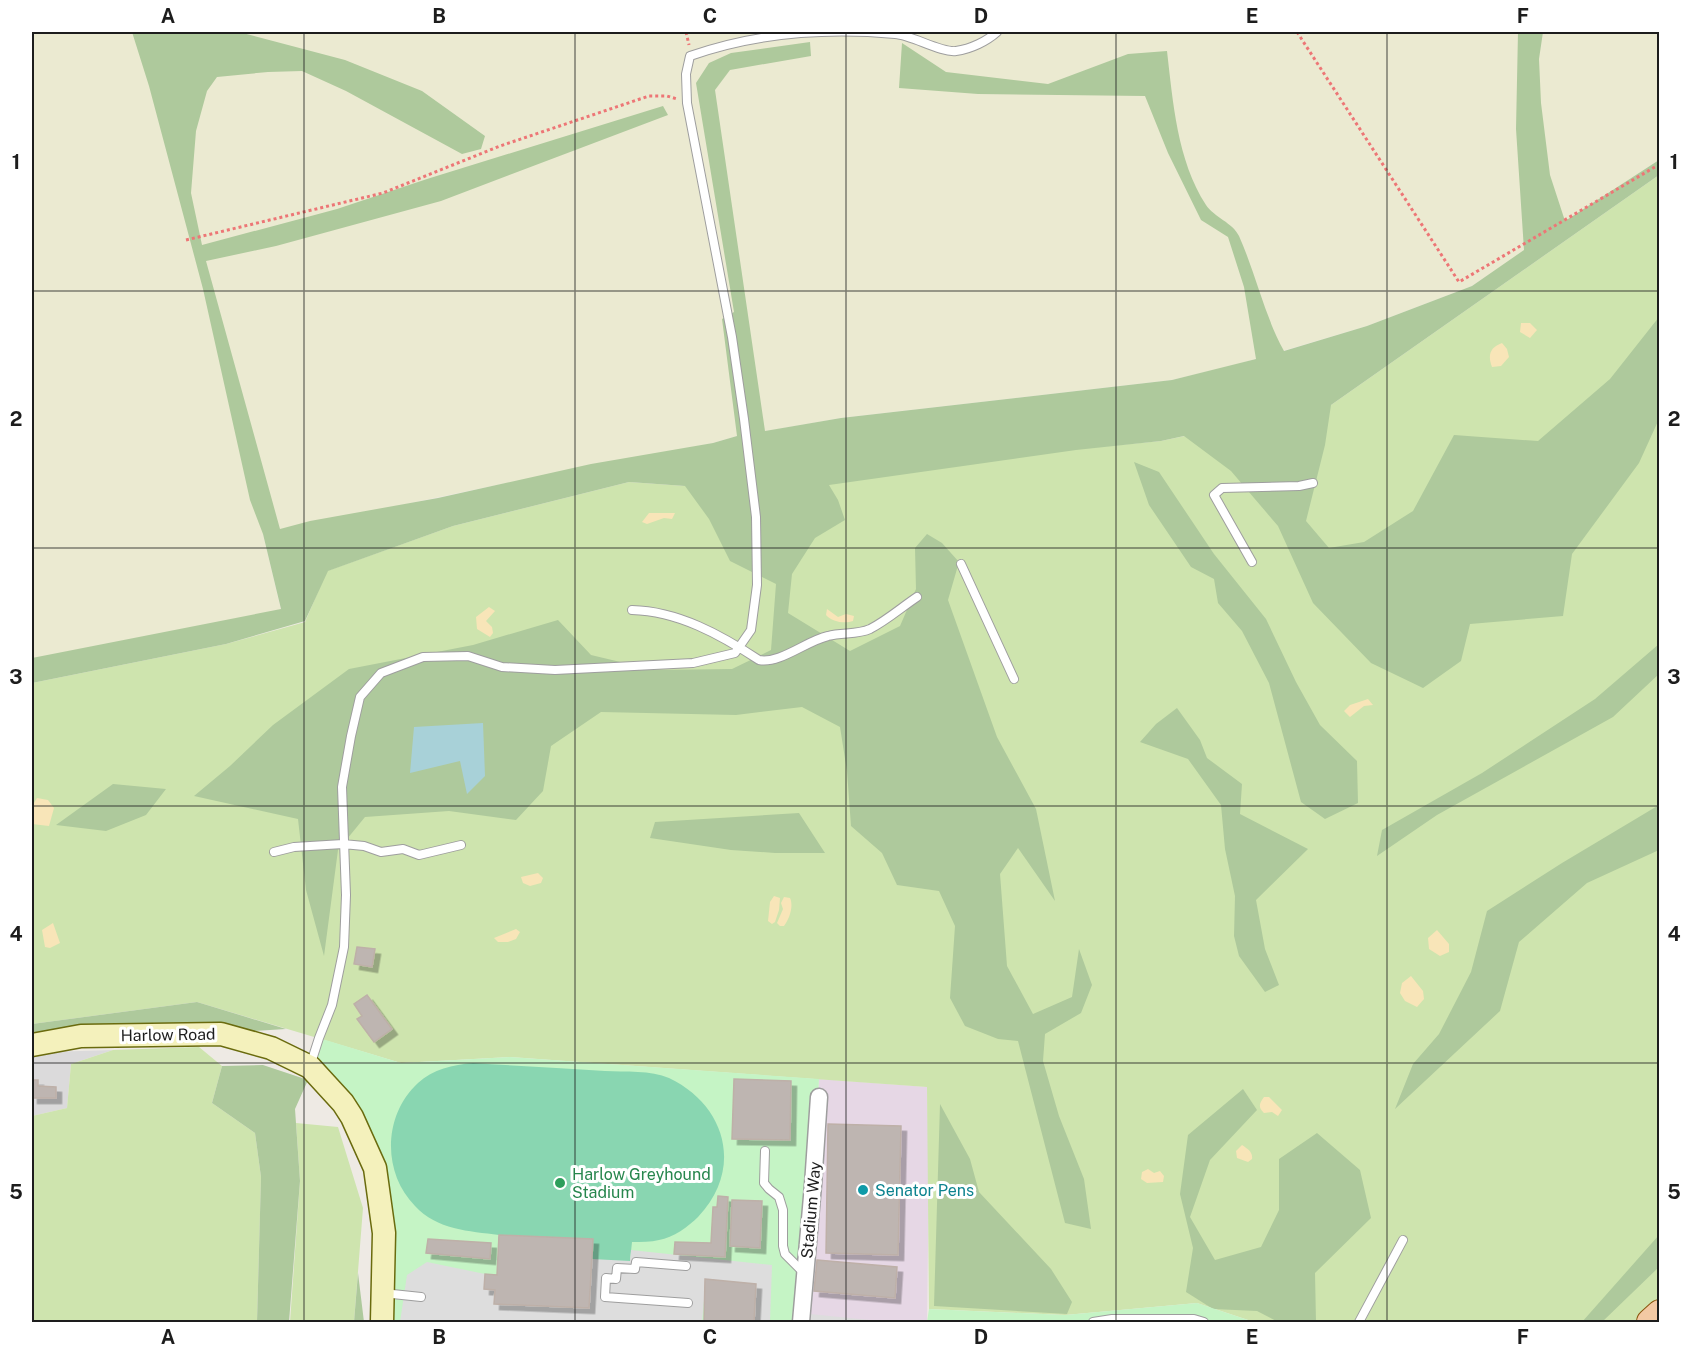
<svg xmlns="http://www.w3.org/2000/svg" width="1691" height="1354" font-family="'Public Sans',sans-serif">
<style>
.residential{fill:#dbdadb}
.industrial{fill:#e6d7e5}
.farmland{fill:#ebead1}
.grass{fill:#cee4ae}
.forest{fill:#aec99c}
.sand{fill:#f8e5b8}
.park{fill:#c5f4c5}
.pitch{fill:#89d6b1}
.parking{fill:#ddd}
.water{fill:#a8d1d8}
.building{fill:#beb5b1;stroke:#beb0a8;stroke-width:1.5;filter:url(#shadow)}
.lines{fill:none;stroke-linecap:round;stroke-linejoin:round}
.lane-casing{stroke:#9e9e9e;stroke-width:10}
.street-casing{stroke:#9e9e9e;stroke-width:19}
.secondary-casing{stroke:#6a6b0e;stroke-width:25}
.primary-casing{stroke:#8a550d;stroke-width:28}
.path{stroke:#ed7676;stroke-width:3;stroke-dasharray:3 3;stroke-linecap:butt}
.lane{stroke:#fff;stroke-width:8}
.street{stroke:#fff;stroke-width:16}
.secondary{stroke:#f4f1bc;stroke-width:22}
.primary{stroke:#f3c9a3;stroke-width:26}
.grid{fill:none;stroke:#1d1d1d;stroke-width:1.5;stroke-opacity:0.55}
.leisure-dot{fill:#2e9e5b;stroke:#fff;stroke-width:2}
.culture-dot{fill:#0f9aa8;stroke:#fff;stroke-width:2}
.labels{text-anchor:middle;dominant-baseline:central;stroke-width:6;stroke-linejoin:round;paint-order:stroke}
.street-label{font-size:16px;fill:#1d1d1d;stroke:#fff}
.leisure-label{font-size:16px;fill:#27864d;stroke:#fff;text-anchor:start}
.culture-label{font-size:16px;fill:#0d838f;stroke:#fff;text-anchor:start}
.neatline{fill:none;stroke:#1d1d1d;stroke-width:2}
.grid-label{font-size:20px;text-anchor:middle;font-weight:bold;fill:#1d1d1d}
</style>
<defs>
<filter id="shadow"><feDropShadow dx="5.5" dy="5.5" stdDeviation="0" flood-color="#0004"/></filter>
</defs>
<rect width="100%" height="100%" fill="#eeeae4"/>
<!-- residential -->
<path class="residential" d="M113,1050L71,1064L67,1108L32,1116V1055L47,1052Z"/>
<!-- industrial -->
<path class="industrial" d="M819,1079L927,1087L929,1173L927,1322H801L814,1179Z"/>
<!-- farmland -->
<path class="farmland" d="M32,32H1659V160L1472,286L1367,326L1235,365L1172,380L841,418L737,436L713,443L492,486L263,534L281,610L32,659Z"/>
<!-- grass -->
<path class="grass" d="M1659,175V1322H1254L1197,1303L1065,1315L929,1309L927,1087L510,1057L401,1063L197,1002L32,1024V683L226,644L305,622L327,571L453,526L629,482L685,486L1161,441L1331,405Z
M199,1047L222,1066L212,1103L255,1133L261,1177L257,1322H32V1116L67,1108L71,1064L113,1050Z
M296,1123L338,1127L363,1208L354,1322H290L300,1181Z"/>
<!-- forest -->
<path class="forest" d="M132,32H239L345,60L422,91L485,136L481,149L462,154L346,91L302,71L268,72L217,77L207,91L196,131L191,193L202,245L337,209L427,179L663,106L668,115L441,201L276,246L206,261L280,529L310,521L438,498L591,464L713,443L737,436L722,319L734,312L696,83L709,63L731,53L810,42L811,56L730,70L715,90L765,431L841,418L1172,380L1256,359L1244,287L1228,237L1201,220L1168,153L1145,96L978,94L899,88L902,43L946,72L1048,84L1128,54L1167,51C1173,102 1177,160 1206,205C1214,217 1233,223 1239,236C1256,274 1264,315 1284,351L1367,326L1472,286L1524,250L1516,129L1518,32H1543L1539,59L1541,103L1550,175L1565,221L1659,160V175L1331,405L1325,445L1306,521L1329,548L1364,542L1413,511L1454,435L1538,441L1610,379L1659,317V419L1639,463L1572,554L1563,616L1470,624L1461,661L1423,688L1371,663L1313,603L1278,526L1231,471L1184,436L1161,441L1076,450L829,485L838,500L845,520L815,538L792,574L788,613L850,651L900,626L916,589L915,548L927,534L942,543L959,562L948,600L997,737L1036,809L1055,901L1018,848L1000,874L1007,966L1033,1014L1072,997L1079,949L1092,985L1081,1013L1045,1034L1043,1061L1059,1116L1084,1179L1091,1229L1065,1223L1018,1041L998,1039L965,1026L950,998L955,926L939,891L897,885L882,853L851,826L847,771L840,727L802,707L736,715L601,712L551,746L543,791L516,820L449,811L365,817L338,850L324,956L306,890L298,819L194,796L230,766L273,725L349,669L473,645L558,620L591,655L654,670L732,669L771,650L776,584L730,561L709,519L685,486L629,482L453,526L328,571L305,621L226,644L32,683V658L281,609L263,534L250,500L203,289L149,86Z
M1134,462L1159,472L1214,554L1266,619L1296,682L1320,725L1357,761L1358,803L1325,819L1301,802L1269,683L1242,631L1218,603L1214,579L1191,567L1149,505Z
M1659,644V674L1613,717L1437,815L1377,856L1382,830L1482,773L1595,699Z
M1177,708L1200,740L1207,758L1242,784L1240,814L1308,849L1256,900L1265,949L1279,985L1265,992L1239,956L1234,936L1235,896L1225,849L1221,805L1188,759L1140,742L1156,724Z
M113,784L166,789L146,815L106,831L56,825Z
M1659,805V850L1587,883L1519,942L1500,1011L1395,1109L1413,1064L1439,1034L1471,972L1487,911L1562,863Z
M799,813L825,853H775L731,850L650,838L655,822Z
M197,1002L286,1029L32,1045V1024Z
M263,1065L308,1080L295,1109L300,1181L289,1322H257L261,1177L255,1133L212,1103L222,1066Z
M1243,1089L1257,1110L1210,1160L1190,1217L1215,1260L1261,1247L1279,1210V1159L1317,1133L1360,1170L1371,1218L1315,1273L1316,1322H1278L1257,1311L1213,1309L1186,1292L1193,1248L1180,1194L1188,1135Z
M940,1104L970,1159L979,1192L1051,1269L1072,1302L1067,1314L934,1306Z
M1659,1235V1267L1602,1322H1582Z
M358,1273L364,1322H354Z"/>
<!-- sand -->
<path class="sand" d="M1521,323H1530L1537,330L1530,338L1520,332Z
M1502,343L1507,349L1509,357L1501,366L1492,367C1487,354 1491,347 1502,343Z
M649,513H675L672,519L664,518L647,524L642,522Z
M489,607L495,611L486,621L492,627L493,633L490,637L477,629L476,617Z
M827,609L838,617L846,614L854,616L853,621C845,624 832,622 826,615Z
M1368,699L1373,705L1364,706L1350,717L1344,711L1350,705Z
M37,798L48,800L54,808L49,826L32,824L34,813L32,806Z
M538,873L543,878L541,883L530,886L523,883L521,877Z
M774,896L780,898L779,910L775,922L772,924L768,921L770,902Z
M784,897L790,898C794,906 789,920 784,926H780L777,923L783,909L781,903Z
M53,923L60,943L50,948L45,947L42,930Z
M516,929L520,932L516,939L508,942H498L494,938Z
M1437,930L1449,944V952L1440,956L1429,949L1428,938Z
M1411,976L1423,991L1424,999L1417,1007L1405,1001L1400,993L1402,983Z
M1264,1097H1269L1282,1110L1278,1116L1272,1112L1264,1113C1258,1107 1259,1104 1264,1097Z
M1242,1145C1248,1149 1253,1152 1252,1159L1248,1162L1237,1158L1236,1151Z
M1148,1169L1154,1173L1160,1171L1164,1176L1163,1182L1147,1183L1141,1179L1142,1172Z"/>
<!-- park -->
<path class="park" d="M319,1038L401,1063L510,1057L819,1079L814,1179L801,1322H385L375,1168L310,1067Z
M1197,1303L1254,1322H927L929,1309L1065,1315Z"/>
<!-- pitch -->
<path class="pitch" d="M473,1063C517,1066 561,1068 605,1071C625,1072 651,1070 669,1078C726,1105 744,1169 698,1217C689,1226 673,1238 659,1240C651,1242 641,1242 632,1242L630,1261L589,1308L494,1304L484,1289L485,1274L497,1275L499,1235C469,1231 437,1230 415,1206C382,1173 383,1115 418,1083C433,1069 453,1065 473,1063Z"/>
<!-- parking -->
<path class="parking" d="M631,1250L772,1265L770,1322H754L756,1284L706,1279L702,1322H400L407,1275L427,1262L485,1274L484,1289L495,1290L494,1304L589,1308L592,1259L630,1261Z
M810,1314L889,1322H809Z"/>
<!-- water -->
<path class="water" d="M483,723L485,776L467,794L460,761L410,773L414,727Z"/>
<!-- building -->
<path class="building" d="M357,947L375,949L372,967L354,964Z
M367,995L392,1029L374,1042L357,1019L362,1016L354,1004Z
M734,1079L791,1081L790,1140L732,1139Z
M32,1080H38V1086L56,1087V1098H32Z
M828,1124L901,1126L898,1255L826,1253Z
M718,1196L728,1197L725,1257L674,1254L675,1242L711,1243L713,1207H717Z
M732,1200L762,1201L760,1248L730,1246Z
M499,1235L593,1239L589,1308L494,1304L495,1290L484,1289L485,1274L497,1275Z
M428,1239L491,1243L490,1259L426,1253Z
M817,1260L897,1267L895,1298L814,1291Z
M705,1279L756,1284L754,1322H704Z"/>
<g class="lines">
<defs>
<path id="lane" d="M1252,562L1214,495L1222,488L1299,486L1313,483
M961,564L1014,679
M632,610C678,611 721,635 759,660C780,664 806,641 828,636C842,632 857,635 870,629C886,621 902,607 917,597
M274,852L294,847L343,844L364,846L381,852L403,849L419,855L461,845
M310,1066L319,1038L332,1005L344,947L346,895L342,787L351,736L360,697L381,673L423,657L468,656L502,667L555,670L693,663L735,653L751,630L757,585L756,517L744,419L732,337L687,103L686,74L690,56C755,33 827,28 895,34C912,35 941,53 956,51C971,49 987,41 997,32
M765,1151L764,1183L769,1189L779,1197L783,1210V1246L785,1254L804,1273
M686,1266L636,1262L635,1269L617,1268L616,1279L606,1278L605,1297L688,1303
M383,1293L421,1297
M1093,1322L1112,1319H1194L1204,1322
M1359,1322L1403,1240"/>
<path id="street" d="M801,1322L813,1185L819,1097"/>
<path id="secondary" d="M32,1045L81,1036L221,1034L271,1048L310,1067L343,1103L352,1117L375,1168L384,1233L382,1322"/>
<path id="primary" d="M1650,1322L1660,1313"/>
</defs>
<!-- lane casing -->
<use href="#lane" class="lane-casing"/>
<!-- street casing -->
<use href="#street" class="street-casing"/>
<!-- secondary casing -->
<use href="#secondary" class="secondary-casing"/>
<!-- primary casing -->
<use href="#primary" class="primary-casing"/>
<!-- path -->
<path class="path" d="M686,32L689,45
M1297,32L1459,282L1660,164
M186,240L383,193L500,146L649,96H667L677,99"/>
<!-- lane -->
<use href="#lane" class="lane"/>
<!-- street -->
<use href="#street" class="street"/>
<!-- secondary -->
<use href="#secondary" class="secondary"/>
<!-- primary -->
<use href="#primary" class="primary"/>
</g>
<!-- grid -->
<path class="grid" d="M304,32V1322M575,32V1322M846,32V1322M1116,32V1322M1387,32V1322M32,291H1660M32,548H1660M32,806H1660M32,1063H1660"/>
<!-- markers -->
<circle class="leisure-dot" cx="560" cy="1183" r="6"/>
<circle class="culture-dot" cx="863" cy="1190" r="6"/>
<g class="labels">
<!-- street labels -->
<g class="street-label">
<text transform="translate(168 1035) rotate(-1)">Harlow Road</text>
<text transform="translate(811 1210) rotate(-85)">Stadium Way</text>
</g>
<!-- leisure labels -->
<g class="leisure-label">
<text x="572" y="1174">Harlow Greyhound<tspan x="572" dy="18">Stadium</tspan></text>
</g>
<!-- culture labels -->
<g class="culture-label">
<text x="875" y="1190">Senator Pens</text>
</g>
</g>
<!-- border -->
<rect width="1691" height="1354" fill="none" stroke="#ffffff" stroke-width="66"/>
<rect x="33" y="33" width="1625" height="1288" class="neatline"/>
<g class="grid-label">
<text x="168" y="23">A</text>
<text x="439" y="23">B</text>
<text x="710" y="23">C</text>
<text x="981" y="23">D</text>
<text x="1252" y="23">E</text>
<text x="1523" y="23">F</text>
<text x="16" y="169">1</text>
<text x="1674" y="169">1</text>
<text x="16" y="426">2</text>
<text x="1674" y="426">2</text>
<text x="16" y="684">3</text>
<text x="1674" y="684">3</text>
<text x="16" y="941">4</text>
<text x="1674" y="941">4</text>
<text x="16" y="1199">5</text>
<text x="1674" y="1199">5</text>
<text x="168" y="1344">A</text>
<text x="439" y="1344">B</text>
<text x="710" y="1344">C</text>
<text x="981" y="1344">D</text>
<text x="1252" y="1344">E</text>
<text x="1523" y="1344">F</text>
</g>
</svg>
